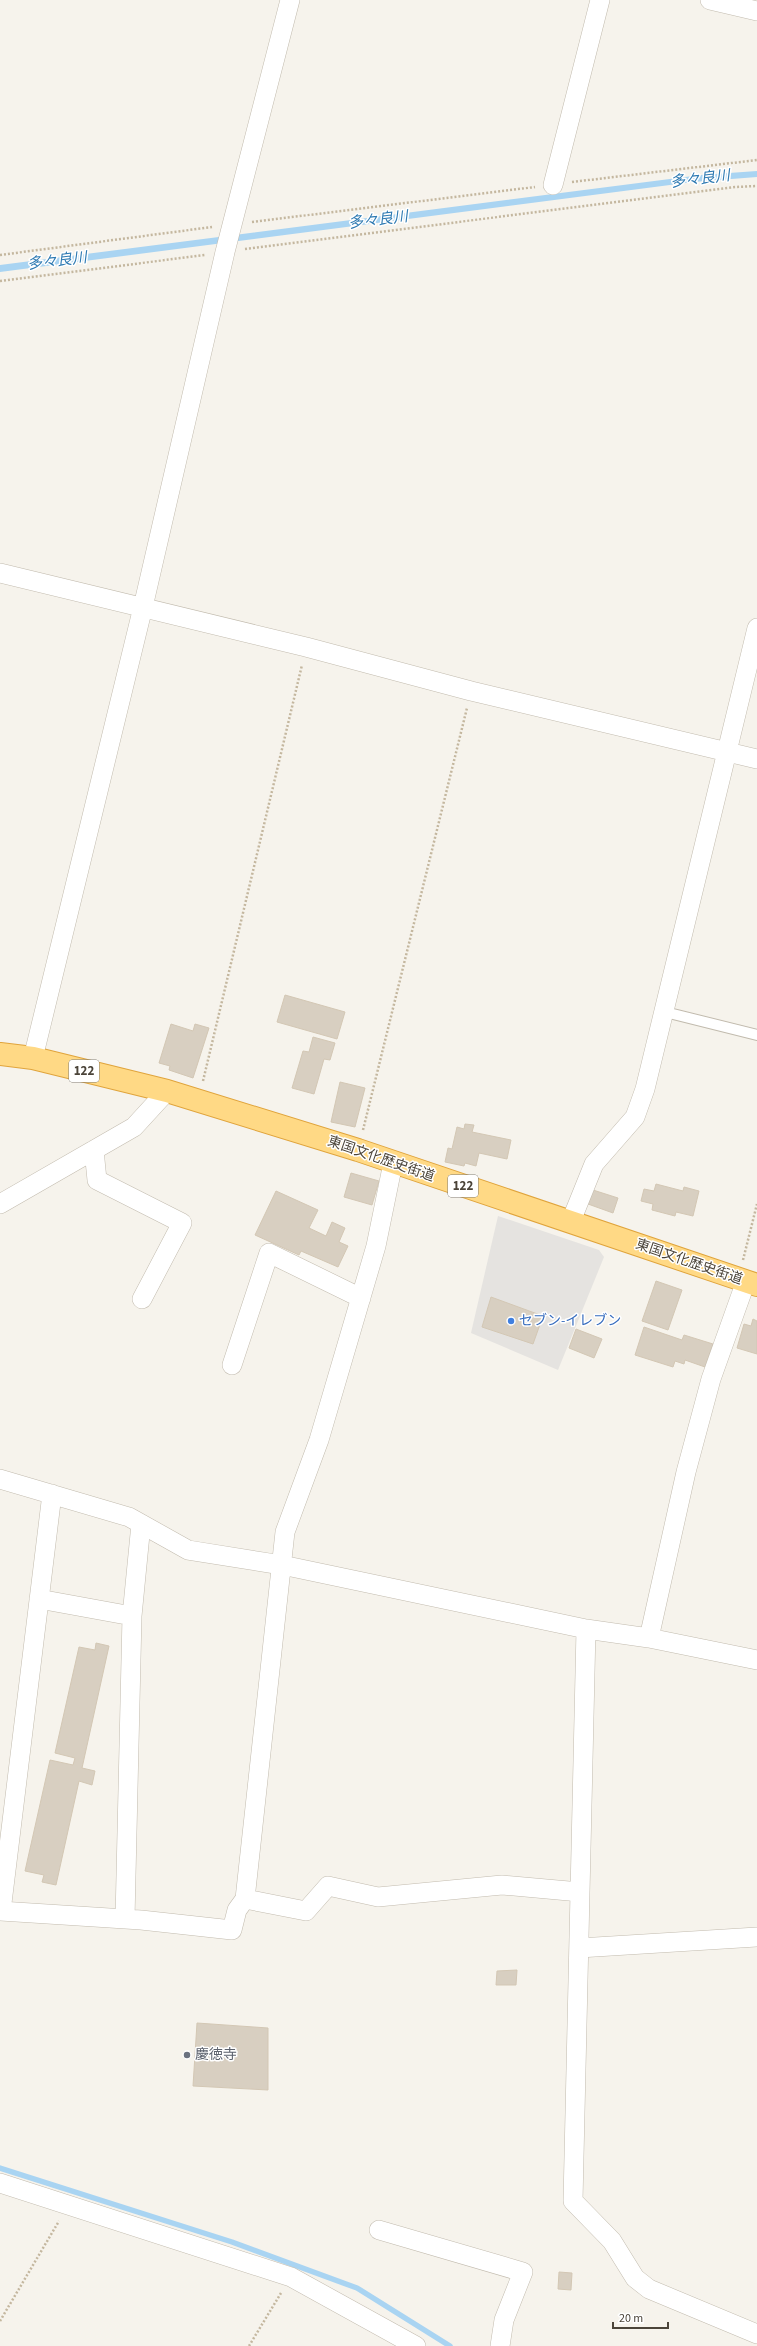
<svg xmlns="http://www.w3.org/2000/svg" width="757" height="2346" font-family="'Source Sans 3','Noto Sans JP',sans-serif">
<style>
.parking{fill:#e5e3e0}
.water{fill:#a9d4f2}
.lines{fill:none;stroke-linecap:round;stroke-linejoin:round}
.stream{stroke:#a9d4f2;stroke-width:5.5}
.building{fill:#d8cfc1;stroke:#d3c7b4}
.service-casing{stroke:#c2bbae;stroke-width:12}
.minor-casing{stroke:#c2bbae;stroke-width:20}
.trunk-casing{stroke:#e0a43c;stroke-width:24}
.path{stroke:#c4b79f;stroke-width:2.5;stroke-dasharray:2 2;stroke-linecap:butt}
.service{stroke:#fff;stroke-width:10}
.minor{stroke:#fff;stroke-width:19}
.trunk{stroke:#ffd985;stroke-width:22}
.shop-dot{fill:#3f7fe0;stroke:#fff;stroke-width:1.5}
.worship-dot{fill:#6b7280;stroke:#fff;stroke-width:1.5}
.labels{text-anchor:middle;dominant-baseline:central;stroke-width:3;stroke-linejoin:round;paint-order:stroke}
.shield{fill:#fff;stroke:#817c74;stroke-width:1}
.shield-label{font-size:13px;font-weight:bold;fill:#4b4439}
.street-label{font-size:14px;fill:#4b4439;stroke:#fff}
.shop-label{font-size:14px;fill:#366cbe;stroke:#fff;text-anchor:start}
.worship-label{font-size:14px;fill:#5b616d;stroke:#fff;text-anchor:start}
.water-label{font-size:15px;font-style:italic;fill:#2e7ab2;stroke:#fff}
</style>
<rect width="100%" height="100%" fill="#f6f3ec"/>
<!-- parking -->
<path class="parking" d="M498,1216L599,1250L604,1257L558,1370L471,1333Z"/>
<!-- water -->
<path class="water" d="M757,171V177L693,182L0,272V265L701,175Z"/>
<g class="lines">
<!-- stream -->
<path class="stream" d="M0,2168L232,2242L357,2288L450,2346"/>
</g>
<!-- building -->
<path class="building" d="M285,995L345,1012L337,1039L277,1022Z
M171,1024L193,1031L195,1024L209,1028L193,1078L169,1070L170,1066L159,1063Z
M313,1037L335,1043L330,1060L324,1059L314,1094L292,1088L303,1051L309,1052Z
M340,1082L365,1088L355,1127L331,1122Z
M465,1124L474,1125L472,1132L511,1140L507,1159L479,1153L476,1166L465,1163L464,1166L445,1162L448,1148L452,1149L457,1127L464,1129Z
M351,1173L379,1181L372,1205L344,1197Z
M656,1184L683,1191L684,1187L699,1191L693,1216L676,1212L675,1216L652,1210L653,1204L641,1201L644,1189L654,1191Z
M593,1190L618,1198L613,1213L588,1204Z
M276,1191L318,1210L309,1228L326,1236L332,1222L345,1228L339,1242L348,1246L338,1267L301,1251L299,1255L255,1235Z
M656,1281L682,1290L668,1330L642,1321Z
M491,1297L543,1316L533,1344L482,1327Z
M753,1319L757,1321V1354L737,1348L744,1324L751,1326Z
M644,1327L682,1340L684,1335L713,1344L705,1367L685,1360L684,1364L675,1361L673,1367L635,1355Z
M576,1329L602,1339L594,1358L569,1348Z
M96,1643L109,1646L82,1768L95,1771L92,1785L79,1781L56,1885L42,1882L44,1875L25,1871L50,1760L73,1765L75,1758L55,1753L79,1647L95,1650Z
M517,1970L516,1985H496L497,1971Z
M197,2023L268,2028V2090L193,2086Z
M559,2272L572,2273L571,2290L558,2289Z"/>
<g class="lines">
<defs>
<path id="service" d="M665,1012L757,1035"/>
<path id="minor" d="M710,0L757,11
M553,185L600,0
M0,573L306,647L471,691L757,759
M33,1058L143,607L225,252L290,0
M94,1150L97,1180L182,1223L142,1299
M0,1204L134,1127L167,1091
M571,1221L594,1164L635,1117L645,1089L757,628
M232,1365L269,1253L361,1298
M0,1479L129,1517L188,1550L282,1565L586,1629L649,1638L757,1660
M39,1599L132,1616L125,1919
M132,1616L141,1524
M586,1629L573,2201L612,2241L635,2278L649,2289L757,2334
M649,1638L686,1472L711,1379L746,1281
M245,1899L306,1911L328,1886L378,1897L502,1885L580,1892
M0,1911L141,1920L232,1930L237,1910L245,1899L285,1532L319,1440L376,1246L393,1163
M1,1911L52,1494
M579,1948L757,1937
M0,2183L291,2277L416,2346
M379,2230L523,2272L504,2320L500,2346"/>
<path id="trunk" d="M0,1054L33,1058L167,1091L358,1150L757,1285"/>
</defs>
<!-- service casing -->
<use href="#service" class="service-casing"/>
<!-- minor casing -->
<use href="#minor" class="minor-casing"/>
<!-- trunk casing -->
<use href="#trunk" class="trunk-casing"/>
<!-- path -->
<path class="path" d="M572,182L757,160
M252,222L535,187
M245,249L735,187L757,186
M0,255L212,227
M0,281L205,255
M203,1081L302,665
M363,1130L467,708
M743,1260L757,1204
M0,2321L59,2221
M249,2346L281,2293"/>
<!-- service -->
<use href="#service" class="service"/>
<!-- minor -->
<use href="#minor" class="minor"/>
<!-- trunk -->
<use href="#trunk" class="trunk"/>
</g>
<!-- markers -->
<circle class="shop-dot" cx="511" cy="1321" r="4"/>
<circle class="worship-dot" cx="187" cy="2055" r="4"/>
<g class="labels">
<!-- shield labels -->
<g class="shield">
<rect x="69" y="1060" width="30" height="22" rx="3"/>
<rect x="448" y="1175" width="30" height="22" rx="3"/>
</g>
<g class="shield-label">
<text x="84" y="1071">122</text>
<text x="463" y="1186">122</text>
</g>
<!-- street labels -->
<g class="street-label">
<text transform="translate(381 1159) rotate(19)">東国文化歴史街道</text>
<text transform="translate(689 1262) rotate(19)">東国文化歴史街道</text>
</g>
<!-- shop labels -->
<g class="shop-label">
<text x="519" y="1321">セブン-イレブン</text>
</g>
<!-- worship labels -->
<g class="worship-label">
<text x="195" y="2055">慶徳寺</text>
</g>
<!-- water labels -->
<g class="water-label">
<text transform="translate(700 179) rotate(-7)">多々良川</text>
<text transform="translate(378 220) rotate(-7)">多々良川</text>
<text transform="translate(57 261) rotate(-7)">多々良川</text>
</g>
</g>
<!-- scale -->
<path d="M613 2322v6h55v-6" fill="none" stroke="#4b4439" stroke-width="2"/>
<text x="619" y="2322" font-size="12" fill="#4b4439" stroke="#ffffff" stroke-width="3" paint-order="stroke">20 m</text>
</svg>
